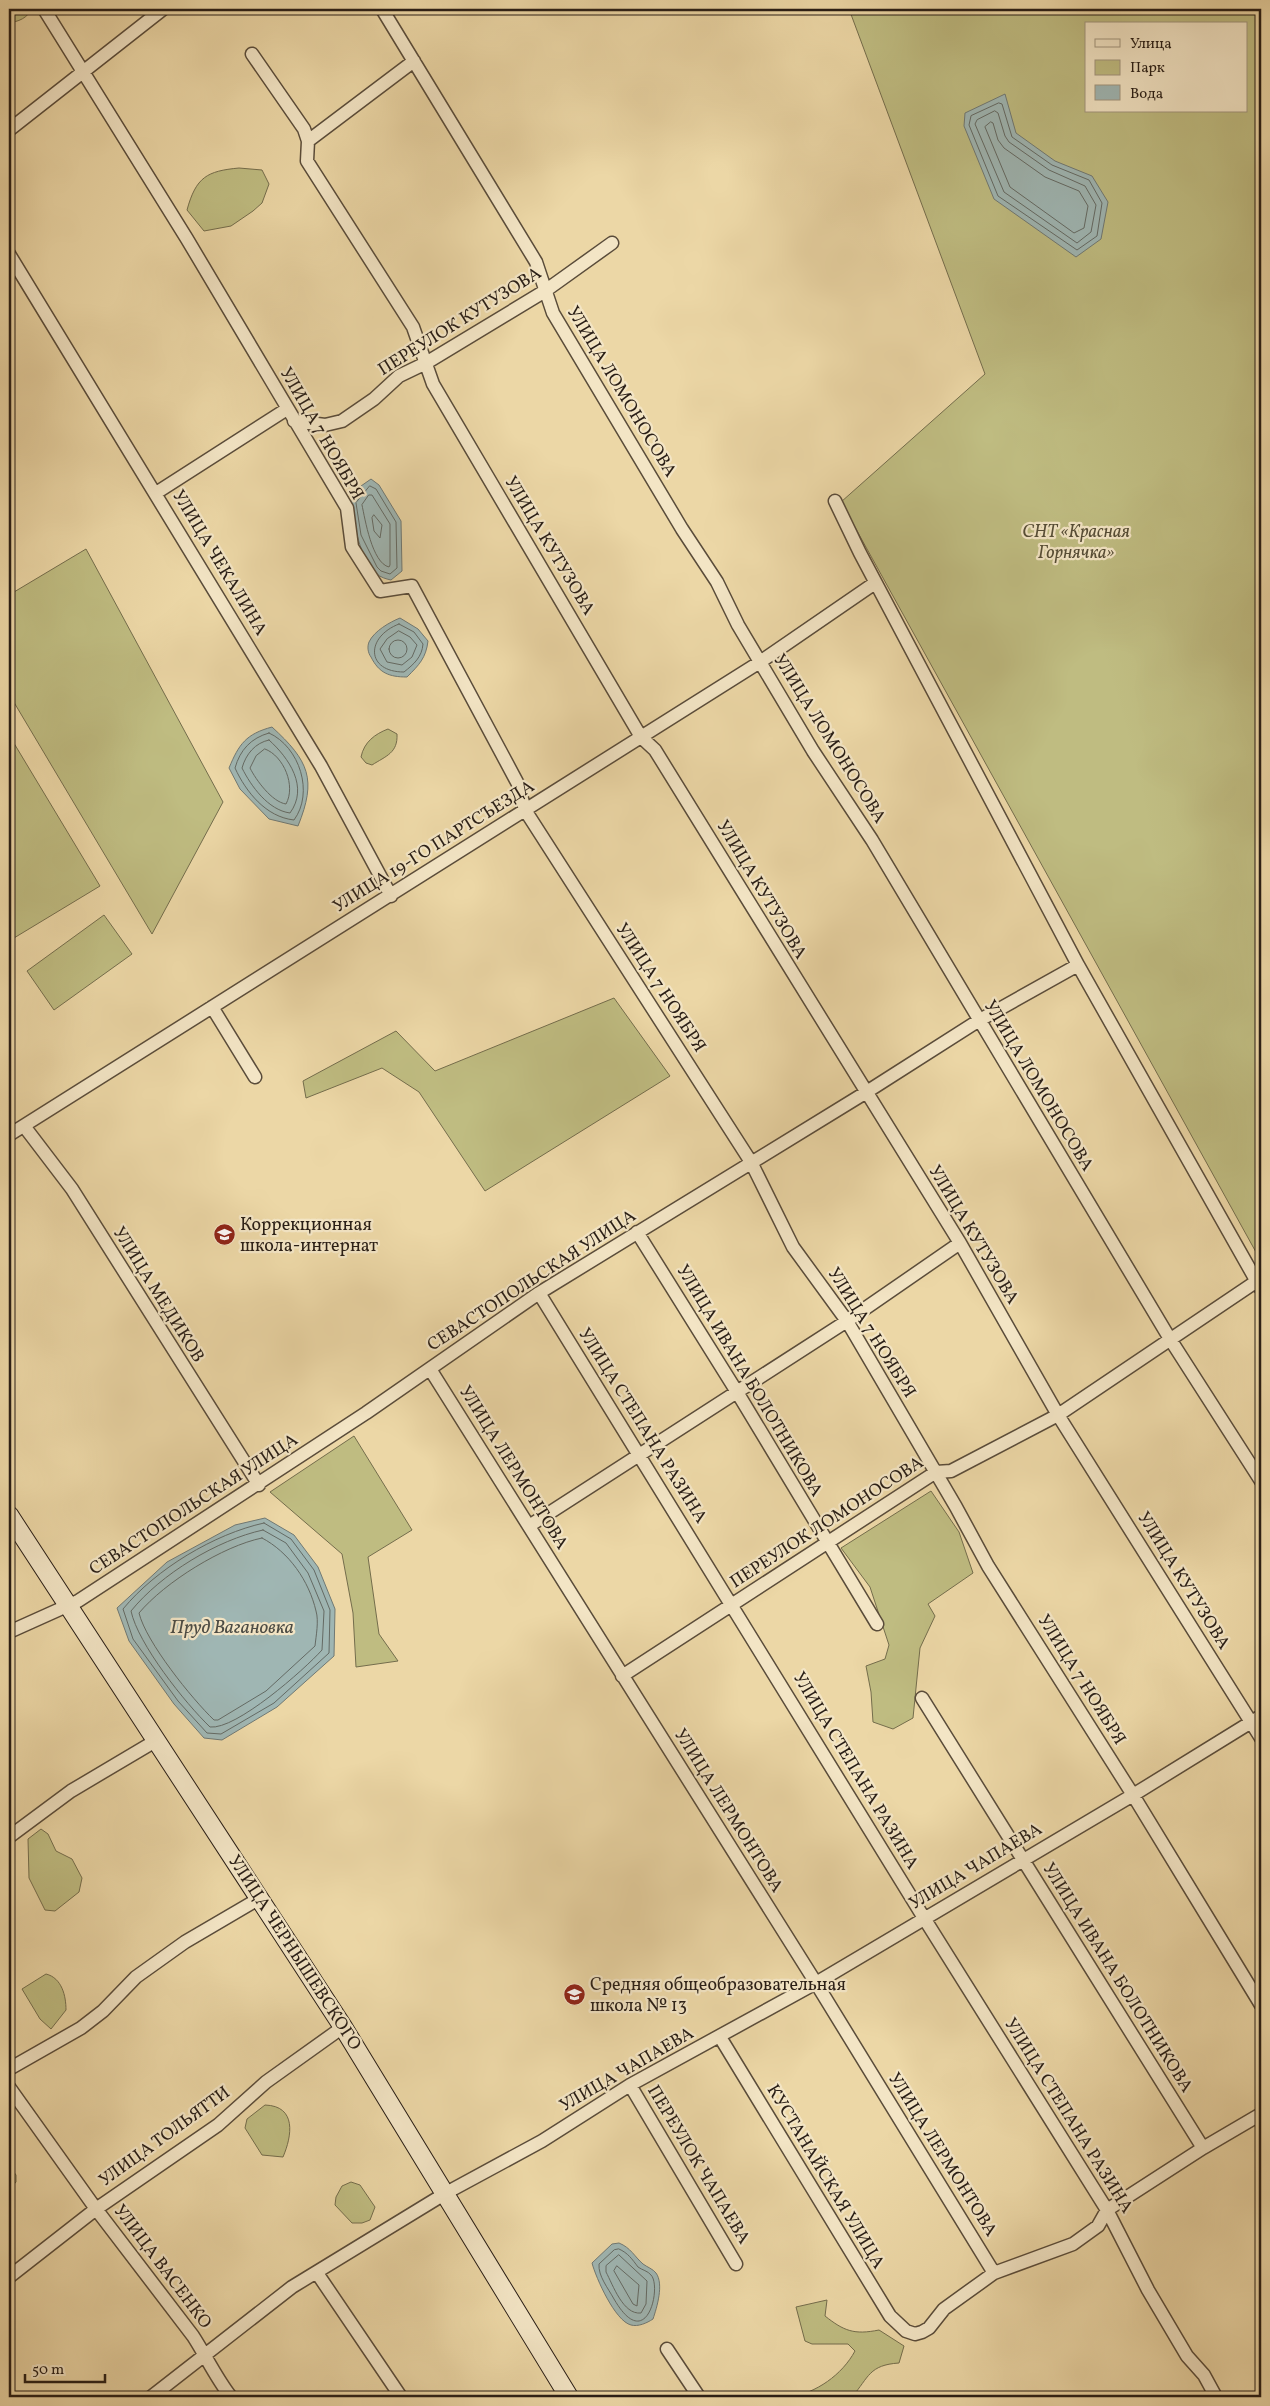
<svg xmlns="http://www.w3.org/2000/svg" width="1270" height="2406" font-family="Vollkorn,serif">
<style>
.green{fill:#bfbc81;stroke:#746d4c;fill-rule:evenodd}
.water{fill:#9fb6b3;stroke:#707974}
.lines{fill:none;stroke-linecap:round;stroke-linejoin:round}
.shore{stroke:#646a64;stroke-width:1}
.street-casing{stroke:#5a4c3a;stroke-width:15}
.secondary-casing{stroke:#291e16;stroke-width:20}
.street{stroke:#f3e5c5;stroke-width:12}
.secondary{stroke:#f3e5c5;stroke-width:18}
.labels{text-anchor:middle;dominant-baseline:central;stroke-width:4.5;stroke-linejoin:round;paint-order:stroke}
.street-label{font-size:18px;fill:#291e16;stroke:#f3e5c5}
.park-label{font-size:18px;font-style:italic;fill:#564d36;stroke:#f3e5c5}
.poi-label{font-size:18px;fill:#291e16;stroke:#f3e5c5;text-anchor:start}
.water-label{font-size:19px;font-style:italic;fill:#4c4c45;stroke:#f3e5c5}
</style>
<rect width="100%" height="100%" fill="#ecd7a6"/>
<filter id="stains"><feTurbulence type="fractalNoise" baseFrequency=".004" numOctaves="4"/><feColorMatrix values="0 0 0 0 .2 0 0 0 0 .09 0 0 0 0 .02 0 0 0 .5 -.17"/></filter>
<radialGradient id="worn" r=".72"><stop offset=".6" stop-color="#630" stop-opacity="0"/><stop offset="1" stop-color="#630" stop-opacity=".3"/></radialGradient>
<!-- green -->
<path class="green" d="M9,9H31C29,17 17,23 9,22Z
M849,9H1261V1251L1257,1254L841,502L985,374ZM1086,24H1246V111H1086Z
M239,168L262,170L269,184L262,203L253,211L231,226L204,231L187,210C196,177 207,171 239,168Z
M86,549L223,802L152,934L9,694V595Z
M388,729L397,734C398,753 386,756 372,765L366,763L361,757C364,742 375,734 388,729Z
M9,735L100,886L9,941Z
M104,915L132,954L54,1010L27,971Z
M614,998L670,1076L485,1191L419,1092L382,1068L306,1098L303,1081L396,1031L435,1071Z
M354,1436L412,1530L368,1557L379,1634L398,1661L356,1667L353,1613L342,1554L270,1492Z
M931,1491L959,1532L973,1573L928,1604L935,1616L920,1648L913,1718L893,1729L873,1722L871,1692L866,1666L885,1659L889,1645L870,1587L841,1548Z
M41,1829L48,1834L56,1851L72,1859L82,1878L79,1892L55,1911L45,1910L29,1878L28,1839Z
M46,1974C62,1978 66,1996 66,2010L51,2029L40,2019L22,1989Z
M265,2105C297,2106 292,2136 283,2157L262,2155L245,2128L247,2119Z
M13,2171L16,2175V2182L9,2190V2172Z
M351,2182L360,2185L375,2207L370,2220L362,2223H352L335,2205L336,2197L342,2186Z
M827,2300L825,2316C844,2331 854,2335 879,2330L904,2346L899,2363C869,2365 869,2377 852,2397H790C816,2393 842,2375 855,2351L848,2344H812L805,2341L796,2307Z"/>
<!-- water -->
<path class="water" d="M1005,94L1016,133L1055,161L1092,176L1108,202L1101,239L1076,257L994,199L964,126L965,113Z
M371,479L379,485L401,521L402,571L391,580C386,579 380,577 377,574C360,561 354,522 350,502L361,486Z
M400,618L418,629L428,641C426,658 419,665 407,677C389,677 379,673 371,657C368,653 367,647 369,642C374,631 390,622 400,618Z
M272,727C309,761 317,779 298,826L269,819L240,789L229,768C239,744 246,734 272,727Z
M265,1518L294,1535L318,1567L335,1609L334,1656L277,1707L222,1740L204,1738L174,1704L129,1641L117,1608L167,1562L235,1525Z
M619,2243C631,2248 634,2256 643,2264C647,2267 653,2269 656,2273C664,2284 657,2307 653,2319C647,2323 638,2327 631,2325C615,2321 596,2278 592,2263L612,2244Z"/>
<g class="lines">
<!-- shore -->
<path class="shore" d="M999,103L1002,104L1012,137L1052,165L1089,180L1102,203L1097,236L1077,250L998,196L969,125L971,116Z
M995,111L998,113L1005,136L1009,142L1049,170L1085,186L1096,205L1091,232L1077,243L1004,192L975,124L977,120Z
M991,122L993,123L998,140L1004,148L1045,177L1079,191L1088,206L1084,228L1074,233L1010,187L985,127Z
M370,486L376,489L396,522L397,568L390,574L381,571L377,567L361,535L356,503Z
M369,495H372L390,524V565L389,567C372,563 365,519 362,505Z
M374,515L382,525L380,538L374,531L372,518Z
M399,624L414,632L423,644C422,657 414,664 404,672C366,672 365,637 399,624Z
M399,631L410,637L417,645L412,657L402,665L387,662L380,649L387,639Z
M389 649a9 9 0 1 1 18 0a9 9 0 1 1-18 0Z
M269,733C300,747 314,793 294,820C266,817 246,792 235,768C240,750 251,738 269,733Z
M269,740C289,758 309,787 290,813C268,810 251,786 242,768C246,754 255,743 269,740Z
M265,749C284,756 296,786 286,804C272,802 256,780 250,768L256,756Z
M264,1523L291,1539L314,1570L330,1610L329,1653L274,1703L221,1734L207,1733L178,1701L133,1639L123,1609C156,1569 214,1534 264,1523Z
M263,1530L286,1543L308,1573L324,1611L322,1650C304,1670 236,1730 210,1727C185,1703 138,1644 131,1611C161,1574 217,1540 263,1530Z
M262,1538C289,1552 309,1581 316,1611C319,1621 316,1636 315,1646L266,1691L218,1720H214C192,1699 146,1642 139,1613C165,1582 223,1546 262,1538Z
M619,2249C628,2253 632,2259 638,2267C642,2270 648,2271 651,2275C662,2286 647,2356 614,2299C608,2288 598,2276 599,2264L614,2250Z
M619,2255L647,2281L646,2304L641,2313C623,2315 613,2285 606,2272V2266Z
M617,2266L639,2285L637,2306L633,2304L614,2271Z"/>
<defs>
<path id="street" d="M44,9L187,239L347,508L352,547L380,591L412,586L518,784L525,810L751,1162L793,1247L847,1321L956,1507L988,1566L1133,1795L1261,2005
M382,9L536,262L553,313L682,529L717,582L738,625L813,751L872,840L1170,1339L1261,1481
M252,54L304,129L308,141L307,161L413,327L433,384L641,737L655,750L960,1243L1058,1415L1261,1738
M9,130L163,9
M308,141L414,61
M9,254L321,766L391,896
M294,421L325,425L342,421L374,399L399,376L426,363L545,291L612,243
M156,493L287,409
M835,501L860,553L1078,965L1261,1289
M212,1007L255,1077
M24,1126L72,1189L259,1485
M9,1135L760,662L875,583
M637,1232L737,1392L877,1624
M539,1293L924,1918L1107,2210L1148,2290L1187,2356L1204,2375L1216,2397
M430,1369L816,1983L994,2273
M529,1526L847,1321L960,1243
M9,1632L78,1601L366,1413L539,1293L865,1093L978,1021L1078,965
M622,1676L936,1472L951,1471L1058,1415L1257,1281
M922,1698L1203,2148
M9,1837L71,1791L157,1740
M720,2037L890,2316L906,2331L915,2334L922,2332L929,2328L944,2309L994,2273L1073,2244L1098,2226L1107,2210L1203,2148L1261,2114
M9,2069L81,2028L103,2011L136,1977L185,1942L260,1898
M630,2085L736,2264
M9,2087L96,2209L193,2336C206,2356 216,2378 231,2397
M317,2273L401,2397
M9,2277L96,2209L218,2125L266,2082L343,2027
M667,2349L699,2397
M151,2397L292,2287L446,2193L542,2141L630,2085L816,1983L1133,1795L1261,1716"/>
<path id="secondary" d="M9,1515L343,2027L569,2397"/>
</defs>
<!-- street casing -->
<use href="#street" class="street-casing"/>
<!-- secondary casing -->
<use href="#secondary" class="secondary-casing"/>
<!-- street -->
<use href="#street" class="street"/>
<!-- secondary -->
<use href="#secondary" class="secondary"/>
</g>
<!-- icons -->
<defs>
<symbol id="school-disc" viewBox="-11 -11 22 22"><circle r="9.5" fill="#8f2418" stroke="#f3e5c5"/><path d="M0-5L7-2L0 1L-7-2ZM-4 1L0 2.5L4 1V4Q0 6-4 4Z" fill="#fff"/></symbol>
</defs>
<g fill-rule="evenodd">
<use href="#school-disc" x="212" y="1222" width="25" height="25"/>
<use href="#school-disc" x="562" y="1982" width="25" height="25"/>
</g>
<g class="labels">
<!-- street labels -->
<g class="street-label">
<text transform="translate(460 322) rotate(-32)">ПЕРЕУЛОК КУТУЗОВА</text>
<text transform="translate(621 392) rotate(59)">УЛИЦА ЛОМОНОСОВА</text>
<text transform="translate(321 434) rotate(60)">УЛИЦА 7 НОЯБРЯ</text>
<text transform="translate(549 546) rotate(59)">УЛИЦА КУТУЗОВА</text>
<text transform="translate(219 563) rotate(59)">УЛИЦА ЧЕКАЛИНА</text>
<text transform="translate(829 739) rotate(58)">УЛИЦА ЛОМОНОСОВА</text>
<text transform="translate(434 847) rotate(-32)">УЛИЦА 19-ГО ПАРТСЪЕЗДА</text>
<text transform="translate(761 890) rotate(59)">УЛИЦА КУТУЗОВА</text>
<text transform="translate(660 988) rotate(57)">УЛИЦА 7 НОЯБРЯ</text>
<text transform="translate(1038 1086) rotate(59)">УЛИЦА ЛОМОНОСОВА</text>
<text transform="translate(973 1235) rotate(59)">УЛИЦА КУТУЗОВА</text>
<text transform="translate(532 1281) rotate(-33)">СЕВАСТОПОЛЬСКАЯ УЛИЦА</text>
<text transform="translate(158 1295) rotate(58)">УЛИЦА МЕДИКОВ</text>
<text transform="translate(871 1333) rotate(58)">УЛИЦА 7 НОЯБРЯ</text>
<text transform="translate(749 1381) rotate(59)">УЛИЦА ИВАНА БОЛОТНИКОВА</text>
<text transform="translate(642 1426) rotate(58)">УЛИЦА СТЕПАНА РАЗИНА</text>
<text transform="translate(513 1468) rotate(58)">УЛИЦА ЛЕРМОНТОВА</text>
<text transform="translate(194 1505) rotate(-33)">СЕВАСТОПОЛЬСКАЯ УЛИЦА</text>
<text transform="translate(827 1523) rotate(-33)">ПЕРЕУЛОК ЛОМОНОСОВА</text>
<text transform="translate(1183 1581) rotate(58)">УЛИЦА КУТУЗОВА</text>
<text transform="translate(1081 1680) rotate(58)">УЛИЦА 7 НОЯБРЯ</text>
<text transform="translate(855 1771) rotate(59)">УЛИЦА СТЕПАНА РАЗИНА</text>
<text transform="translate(728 1811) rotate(58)">УЛИЦА ЛЕРМОНТОВА</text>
<text transform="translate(976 1867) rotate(-31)">УЛИЦА ЧАПАЕВА</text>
<text transform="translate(294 1953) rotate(57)">УЛИЦА ЧЕРНЫШЕВСКОГО</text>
<text transform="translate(1117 1978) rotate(58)">УЛИЦА ИВАНА БОЛОТНИКОВА</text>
<text transform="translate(627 2070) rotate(-30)">УЛИЦА ЧАПАЕВА</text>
<text transform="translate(1068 2116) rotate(58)">УЛИЦА СТЕПАНА РАЗИНА</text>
<text transform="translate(165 2137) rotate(-36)">УЛИЦА ТОЛЬЯТТИ</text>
<text transform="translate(942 2155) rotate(58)">УЛИЦА ЛЕРМОНТОВА</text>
<text transform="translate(698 2165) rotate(59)">ПЕРЕУЛОК ЧАПАЕВА</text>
<text transform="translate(825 2177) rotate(59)">КУСТАНАЙСКАЯ УЛИЦА</text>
<text transform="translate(162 2267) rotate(53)">УЛИЦА ВАСЕНКО</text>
</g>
<!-- park labels -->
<g class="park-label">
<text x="1076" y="532">СНТ «Красная<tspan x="1076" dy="21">Горнячка»</tspan></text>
</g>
<!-- poi labels -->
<g class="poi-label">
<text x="240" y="1225">Коррекционная<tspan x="240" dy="21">школа-интернат</tspan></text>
<text x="590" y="1985">Средняя общеобразовательная<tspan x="590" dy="21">школа № 13</tspan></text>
</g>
<!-- water labels -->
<g class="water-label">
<text x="232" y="1628">Пруд Вагановка</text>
</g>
</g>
<!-- margin -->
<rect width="1270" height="2406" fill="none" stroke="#ecd7a6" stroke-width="30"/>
<rect x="10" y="10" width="1250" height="2386" fill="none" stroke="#291e16" stroke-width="2.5"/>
<rect x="15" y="15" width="1240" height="2376" fill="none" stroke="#291e16"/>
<!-- legend -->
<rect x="1085" y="22" width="162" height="90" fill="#f3e5c5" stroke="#a2957f"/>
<rect x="1095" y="39" width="25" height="8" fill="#f3e5c5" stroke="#a2957f"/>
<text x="1130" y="48" font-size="15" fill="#291e16">Улица</text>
<rect x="1095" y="60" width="25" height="15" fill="#bfbc81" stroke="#a2957f"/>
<text x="1130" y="72" font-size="15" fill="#291e16">Парк</text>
<rect x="1095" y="85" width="25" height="15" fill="#9fb6b3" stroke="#a2957f"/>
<text x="1130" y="98" font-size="15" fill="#291e16">Вода</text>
<!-- scale -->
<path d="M25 2374v8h80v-8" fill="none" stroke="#291e16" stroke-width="2.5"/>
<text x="32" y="2374" font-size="15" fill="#291e16" stroke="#f3e5c5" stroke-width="4" paint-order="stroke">50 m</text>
<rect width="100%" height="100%" filter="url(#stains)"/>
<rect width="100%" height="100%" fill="url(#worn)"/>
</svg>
